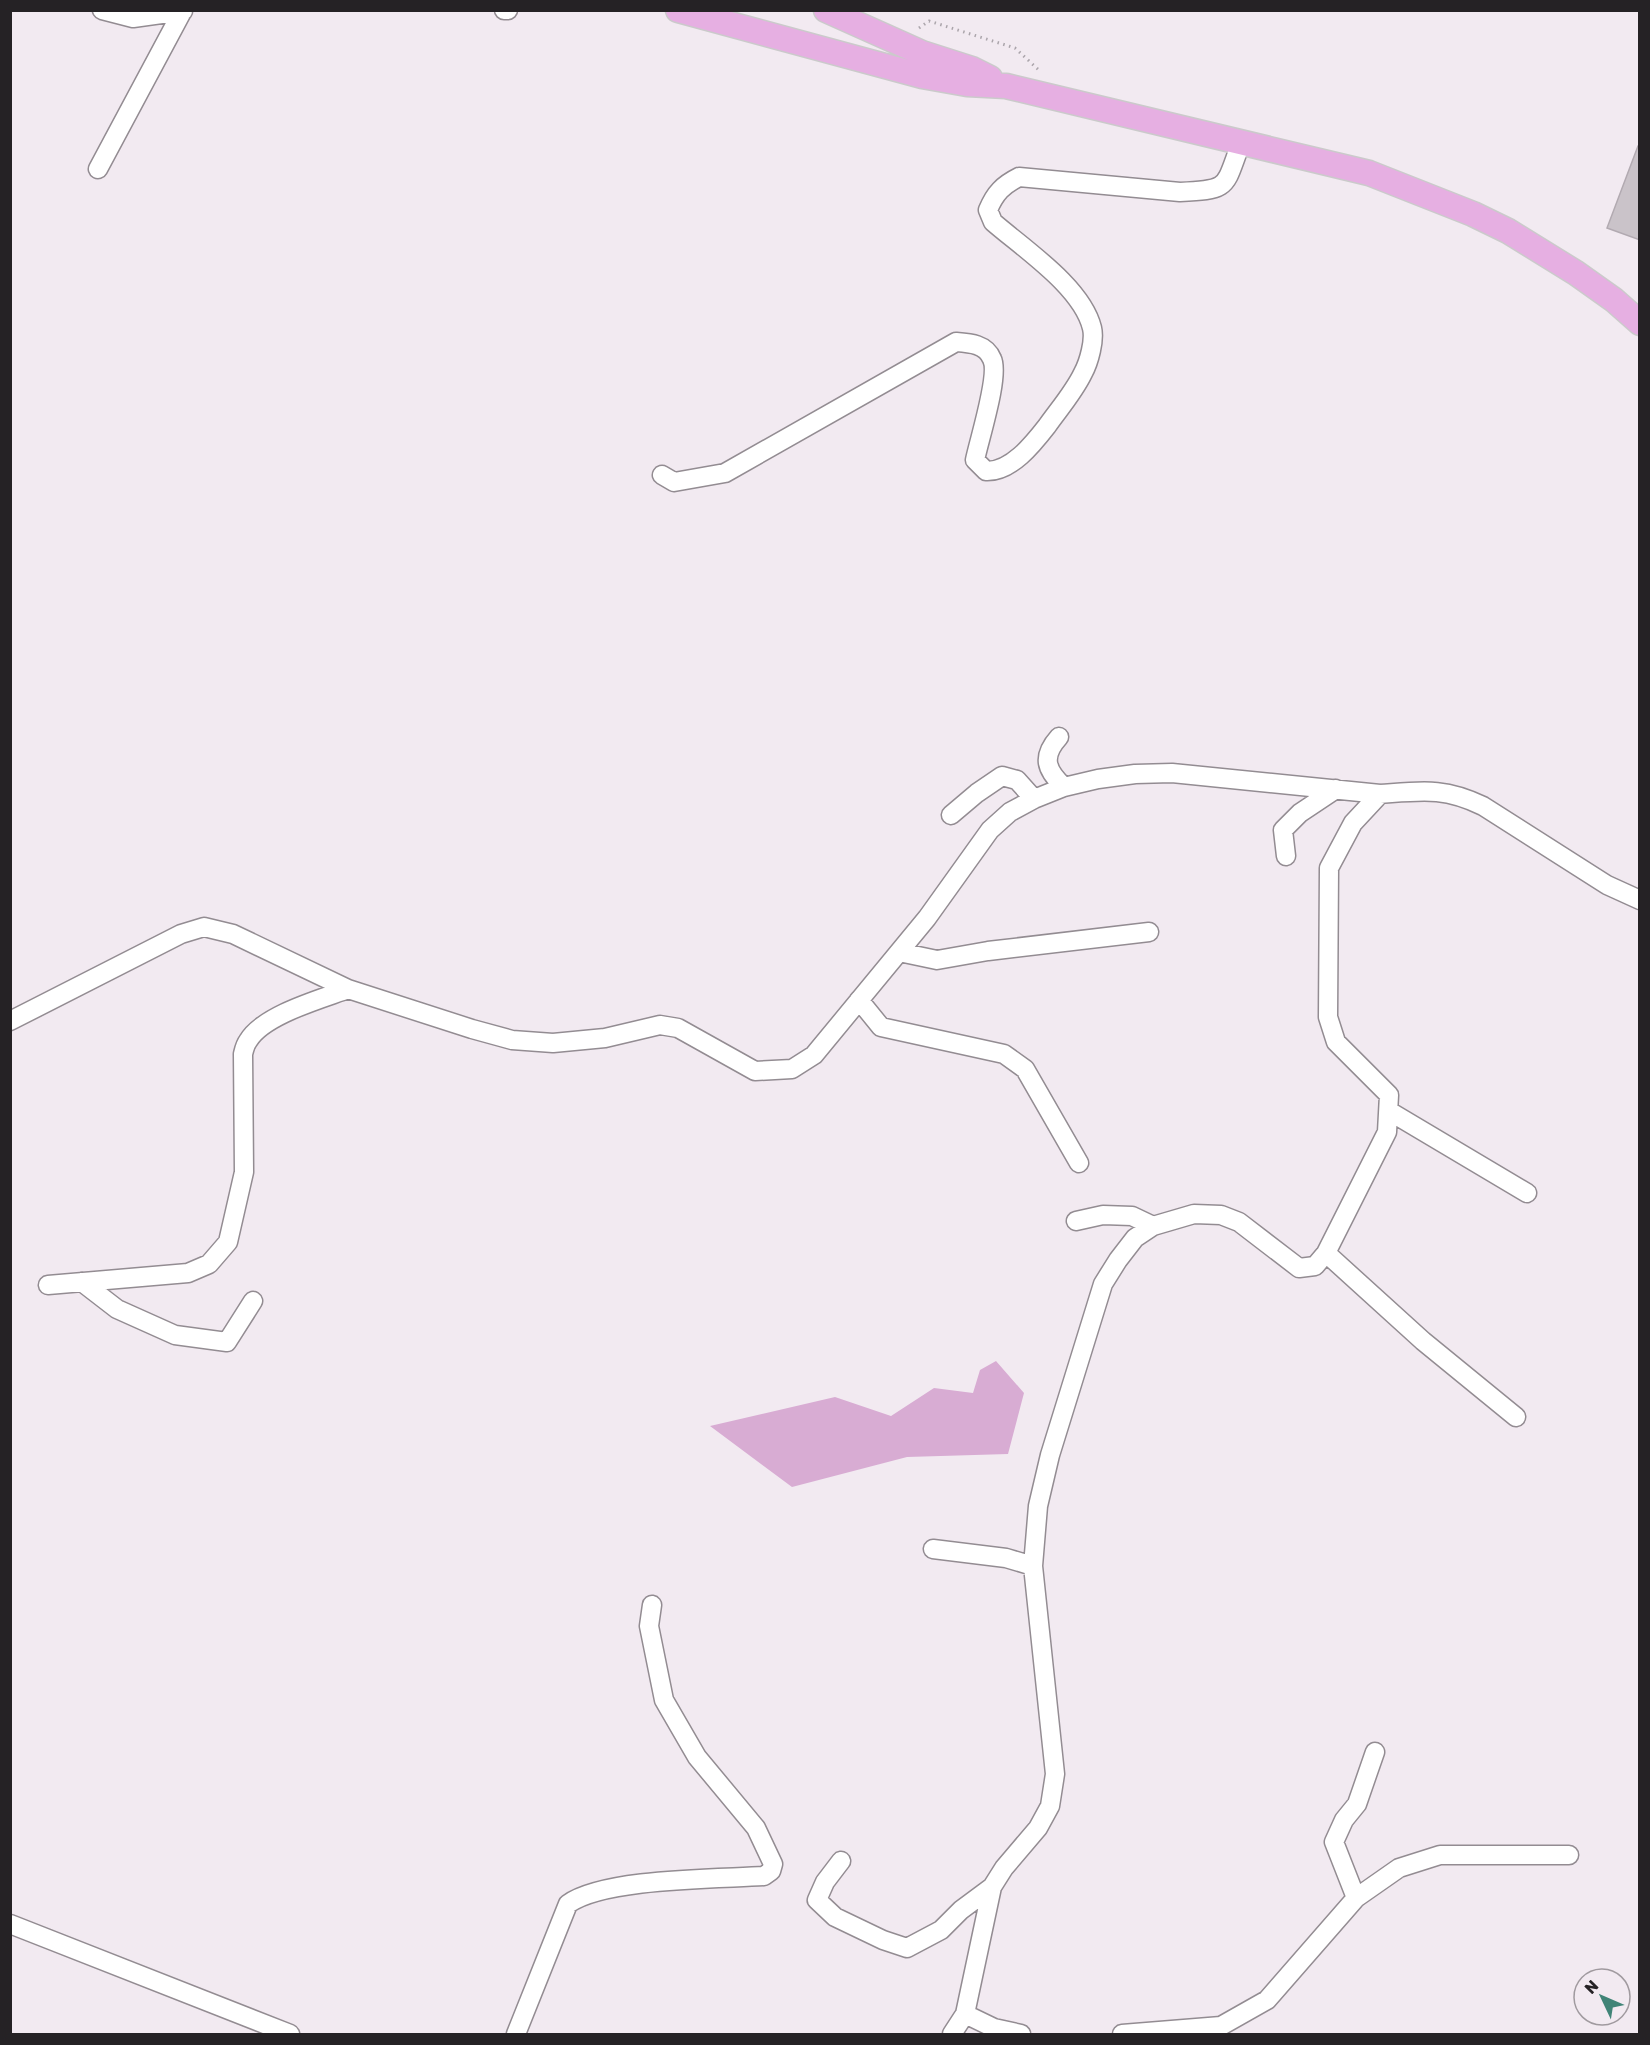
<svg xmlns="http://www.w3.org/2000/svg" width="1650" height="2045" font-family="Rubik,sans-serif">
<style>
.water{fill:#d8acd3}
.building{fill:#cac3c9;stroke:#b2aab1;stroke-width:1.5}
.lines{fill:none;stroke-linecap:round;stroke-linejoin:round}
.minor-casing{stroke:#938c92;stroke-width:21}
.major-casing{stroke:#cbcacb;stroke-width:27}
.path{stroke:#aba5ab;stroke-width:3;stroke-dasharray:1.5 4.5;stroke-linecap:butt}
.minor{stroke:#fff;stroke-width:18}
.major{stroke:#e6afe2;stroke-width:24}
</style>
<rect width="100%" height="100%" fill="#f2eaf1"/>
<!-- water -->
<path class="water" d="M996,1361L1024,1393L1008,1454L907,1457L792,1487L710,1426L835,1397L891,1416L934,1388L973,1393L980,1370Z"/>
<!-- building -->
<path class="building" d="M1638,146H1640V240L1607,228Z"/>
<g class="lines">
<defs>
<path id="minor" d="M102,10L133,18L183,11
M504,10H508
M98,169L183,10
M662,475L674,482L725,473L956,342C970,343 986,344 992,359C1000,375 979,440 975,460L986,471C1011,472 1033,444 1047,426C1059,409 1074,392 1083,373C1089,362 1095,340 1092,328C1082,287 1024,249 993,222L988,210C995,193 1003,185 1019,177L1180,192C1231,190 1224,187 1241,143
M1059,737C1041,757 1046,770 1064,787
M951,815L977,793L1002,776L1017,780L1034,799
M1286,856L1283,830L1300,813L1336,789
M899,952L937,960L988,951L1149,932
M859,1000L881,1027L1004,1054L1025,1069L1079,1163
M10,1021L181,934L204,927L233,934L348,989L472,1029L512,1040L553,1043L605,1038L660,1025L678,1028L755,1071L792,1069L814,1055L927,918L990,830L1010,812L1034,799L1064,787L1098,779L1135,774L1172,773L1380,794
M1389,1111L1527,1193
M1076,1221L1103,1215L1132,1216L1153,1226
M1326,1253L1423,1341L1516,1417
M82,1282L117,1309L175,1335L227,1342L253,1301
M48,1285L188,1273L209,1264L228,1242L244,1172L243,1054C244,1050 245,1045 248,1041C263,1015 321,999 348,989
M933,1549L1006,1558L1033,1566
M841,1861L825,1882L817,1900L835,1917L883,1940L907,1948L941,1930L961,1910L992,1887
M1356,1898L1334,1842L1344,1820L1357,1804L1375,1752
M10,1924L290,2034
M965,2014L994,2028L1021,2034
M516,2034L568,1904C604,1878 717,1879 764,1876L771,1871L773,1864L756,1828L697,1757L664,1700L649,1626L652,1605
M952,2034L965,2014L992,1887L1004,1868L1038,1828L1050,1806L1055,1774L1033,1566L1038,1506L1050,1455L1103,1284L1118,1260L1135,1238L1153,1226L1194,1214L1221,1215L1239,1222L1299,1268L1315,1266L1326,1253L1387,1132L1389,1095L1336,1042L1328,1017L1329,868L1353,823L1380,794C1422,791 1444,787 1483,806L1607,885L1640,900
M1122,2034L1221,2026L1267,2000L1356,1898L1399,1868L1440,1855H1569"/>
<path id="major" d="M678,10L922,76L967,84L1006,86L1369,173L1473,214L1508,231L1576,273L1614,300L1640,323
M826,10L922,53L972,69L990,78"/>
</defs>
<!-- minor casing -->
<use href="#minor" class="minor-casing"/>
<!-- major casing -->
<use href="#major" class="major-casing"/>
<!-- path -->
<path class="path" d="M919,28L929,21L1015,48L1041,72"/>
<!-- minor -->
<use href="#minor" class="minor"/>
<!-- major -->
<use href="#major" class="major"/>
</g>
<!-- border -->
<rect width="1650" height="2045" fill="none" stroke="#252225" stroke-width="24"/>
<!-- north arrow -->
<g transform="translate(1602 1997) rotate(314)"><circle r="28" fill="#f2eaf1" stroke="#a09a9f" stroke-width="1.5"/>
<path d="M0-4.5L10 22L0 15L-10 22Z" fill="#408477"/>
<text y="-9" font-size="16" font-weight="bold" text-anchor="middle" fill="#252225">N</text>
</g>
</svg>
